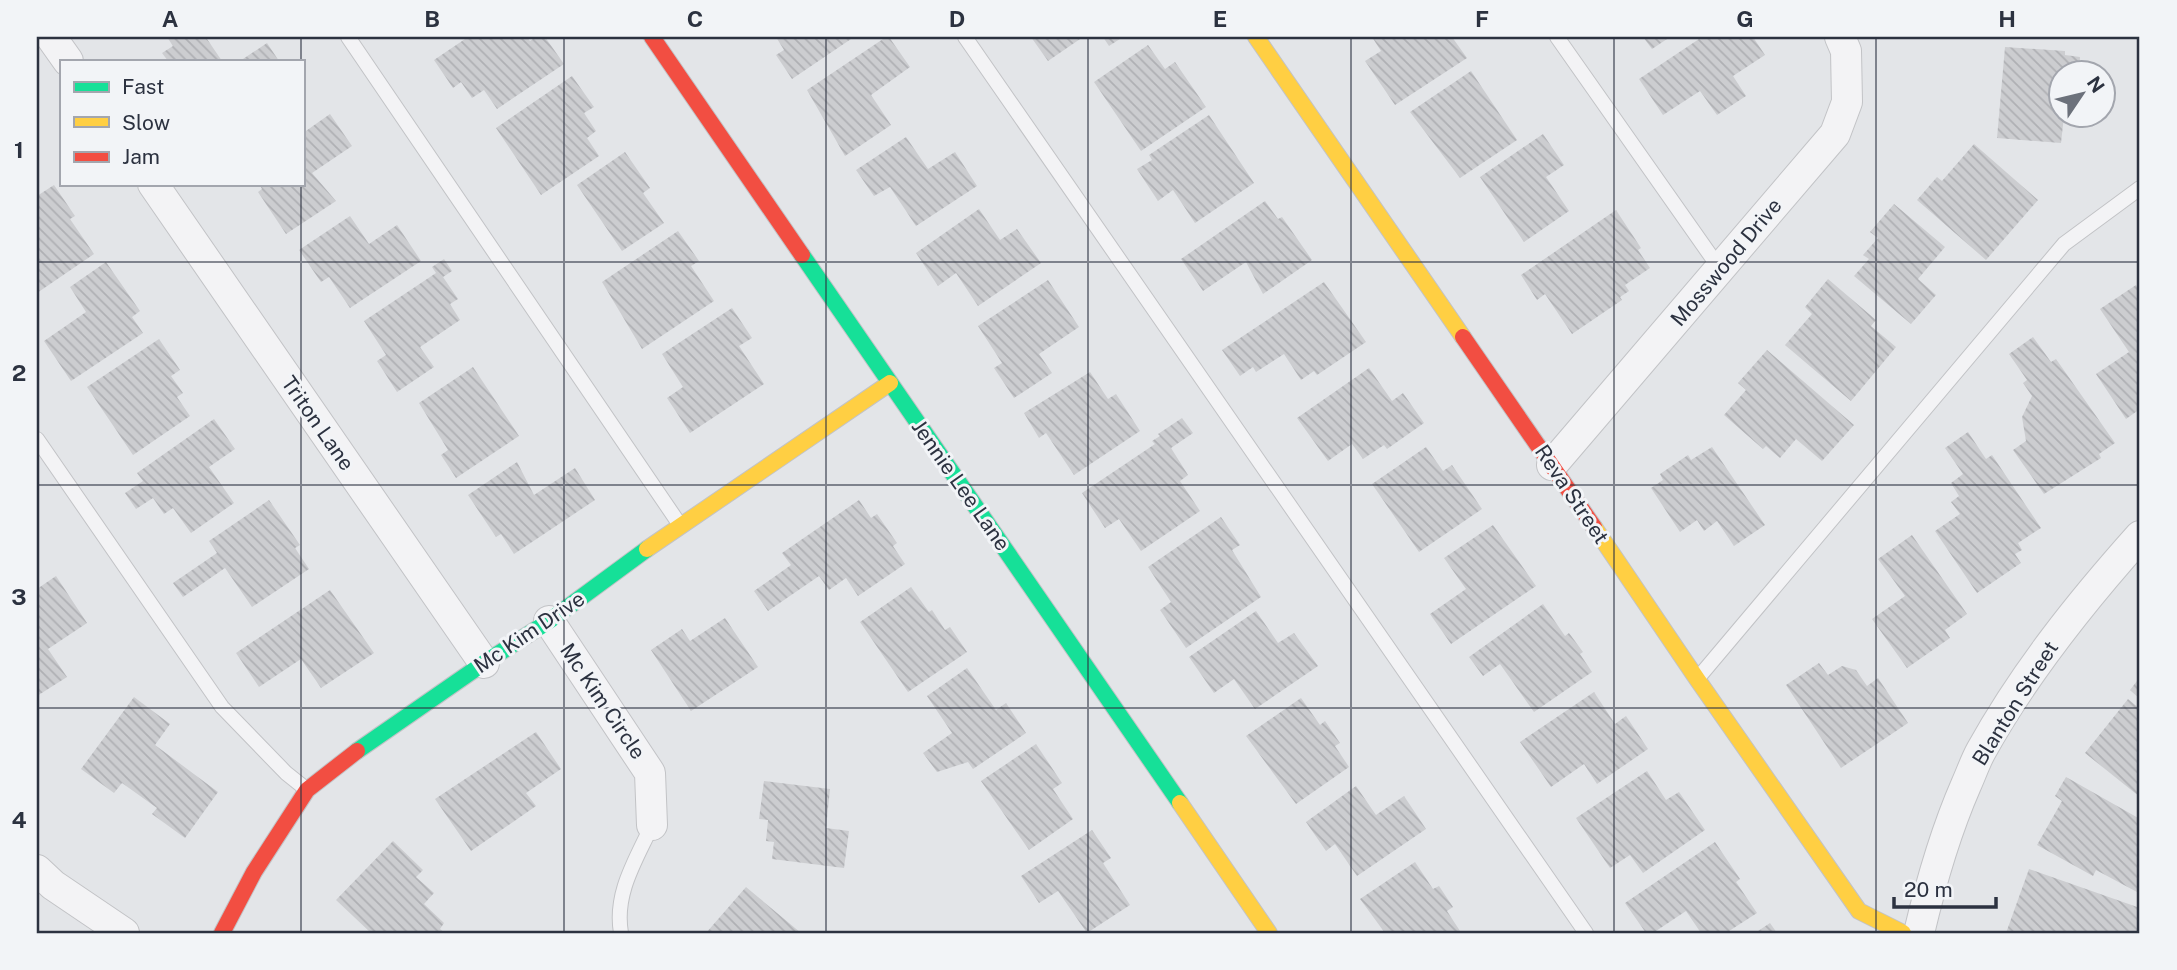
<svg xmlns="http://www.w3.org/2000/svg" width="2177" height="970" font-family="'Public Sans',sans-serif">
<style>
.building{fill:url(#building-back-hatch)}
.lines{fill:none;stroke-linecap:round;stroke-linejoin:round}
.lane-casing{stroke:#c2c3c6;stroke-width:16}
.street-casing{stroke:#c2c3c6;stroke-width:32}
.fast-casing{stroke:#c2c3c6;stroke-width:18}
.slow-casing{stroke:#c2c3c6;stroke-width:18}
.jam-casing{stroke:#c2c3c6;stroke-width:18}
.lane{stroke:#f3f3f5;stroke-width:14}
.street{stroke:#f3f3f5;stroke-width:30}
.fast{stroke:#16e098;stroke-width:16}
.slow{stroke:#ffcf43;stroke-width:16}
.jam{stroke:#f24e42;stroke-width:16}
.grid{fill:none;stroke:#2c3240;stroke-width:2;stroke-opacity:0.55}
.labels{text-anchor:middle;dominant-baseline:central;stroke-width:6;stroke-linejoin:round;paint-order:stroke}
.street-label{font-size:21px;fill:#2c3240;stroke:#f2f4f7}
.neatline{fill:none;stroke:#2c3240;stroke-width:2.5}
.grid-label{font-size:23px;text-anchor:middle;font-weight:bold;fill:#2c3240}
</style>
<defs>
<pattern id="building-back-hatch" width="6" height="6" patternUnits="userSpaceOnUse" patternTransform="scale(1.75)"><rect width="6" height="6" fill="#cccdd0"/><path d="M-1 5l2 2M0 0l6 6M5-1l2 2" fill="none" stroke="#afb0b4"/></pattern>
</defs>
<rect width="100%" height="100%" fill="#e3e5e8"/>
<!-- building -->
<path class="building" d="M167,37H210L207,39L222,61H168L162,53L173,46Z
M468,37H527L530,41L536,37H545L564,64L497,109L484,90L472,98L461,82L453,88L434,60Z
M776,37H854L792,79L776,55L784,50Z
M886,37H889L910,67L871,95L891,125L845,156L807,90Z
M1031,37H1083L1048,61Z
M1103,37H1123L1109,46Z
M1372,37H1452L1467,58L1395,105L1365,61L1381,51Z
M1643,37H1670L1652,49Z
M1702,37H1753L1765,55L1733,76L1746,96L1717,115L1700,91L1663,115L1639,79Z
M267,43L279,61H240Z
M1148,45L1165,69L1175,62L1206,107L1141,151L1094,82Z
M2005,47L2065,51V55L2080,57L2079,74H2062V116H2064L2061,143L1997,138Z
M1471,71L1517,140L1460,178L1410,112Z
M572,76L594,107L584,113L596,131L587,138L599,156L541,195L496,128Z
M330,114L352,146L312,173L336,201L286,234L258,192L262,189L259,184H303V133Z
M1209,115L1254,183L1195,223L1173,190L1158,201L1137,169L1152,160L1149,155Z
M1543,134L1564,165L1546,177L1569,211L1524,242L1480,177Z
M906,137L928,169L955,152L977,186L916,226L890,187L874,196L856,170Z
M1974,144L2038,200L1986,260L1917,200L1937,177L1942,181Z
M625,152L650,188L643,193L664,223L622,251L577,185Z
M54,185L75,216L70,219L94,254L37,293V196Z
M1265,201L1278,219L1282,217L1312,260L1263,294L1246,262L1203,291L1181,259Z
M1894,204L1945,247L1918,279L1936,295L1911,324L1854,276L1869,259L1863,255L1878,238L1870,232Z
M979,209L1000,240L1017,229L1041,263L978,306L956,273L938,286L916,253Z
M1616,210L1641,248L1638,250L1650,268L1625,285L1629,291L1620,297L1622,300L1572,334L1545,294L1537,300L1521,275Z
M350,216L369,244L397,225L421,261L350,308L329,277L321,282L299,250Z
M678,231L699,261L691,266L714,301L642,349L602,282Z
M444,259L452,271L443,277L458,299L450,304L460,320L420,347L434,367L397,392L377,361L386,355L364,321L436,273L432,267Z
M106,262L140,311L132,317L143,333L71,381L44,341L86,312L70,287Z
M1828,279L1876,320L1871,326L1896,347L1851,401L1785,345L1812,314L1805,307Z
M1048,280L1079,327L1039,354L1052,373L1014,398L994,368L1002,363L978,326Z
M1324,282L1366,342L1317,375L1314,371L1301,380L1284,354L1256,372L1253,367L1240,376L1222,350Z
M2136,285L2140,292V409L2126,419L2096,374L2129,352L2100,309Z
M732,308L752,338L739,346L764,384L690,433L667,398L683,387L662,354Z
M2033,337L2051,362L2056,359L2115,443L2099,454L2101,458L2044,494L2013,450L2026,441L2022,417L2032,396L2023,383L2027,380L2009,354Z
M159,339L180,370L171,376L183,393L177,397L190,416L133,455L87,387Z
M1767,350L1854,425L1822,461L1796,439L1780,458L1766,446L1763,449L1724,415L1746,390L1738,383Z
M473,367L519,436L456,478L441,455L448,450L419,403Z
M1369,368L1392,401L1403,393L1424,423L1387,449L1384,445L1363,459L1352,444L1328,461L1297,418Z
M1090,372L1108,399L1116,394L1140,431L1074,475L1046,433L1039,438L1024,413Z
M1182,418L1193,433L1171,448L1188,475L1180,481L1200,511L1141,551L1119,519L1105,528L1082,493L1155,444L1152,441L1160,436L1158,434Z
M214,419L235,449L209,467L234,503L191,533L173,508L164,514L153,498L136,509L125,493L143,481L137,473Z
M1968,432L1986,459L1992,455L2041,528L2018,543L2022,550L2015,554L2021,563L1977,593L1935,531L1960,514L1951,502L1959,496L1951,483L1963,474L1945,448Z
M1426,447L1443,471L1452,465L1482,509L1419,552L1372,484Z
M1712,447L1765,525L1734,546L1717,521L1704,531L1697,520L1680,532L1651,488L1663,480L1660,474L1688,455L1691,460Z
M517,462L534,495L575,468L595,500L514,554L501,534L496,537L468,495Z
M269,500L300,545L295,548L309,569L252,607L225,568L183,597L173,583L217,553L209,541Z
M859,500L871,518L877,514L897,543L893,546L905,564L858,596L846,578L829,590L819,576L768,611L754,591L791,565L782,553Z
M1221,517L1240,545L1232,550L1261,597L1186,648L1160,610L1171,602L1148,567Z
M1493,525L1536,586L1451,644L1430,614L1466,589L1444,558Z
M1912,535L1967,614L1945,630L1950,638L1907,668L1872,619L1905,596L1878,559Z
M56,576L87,623L48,649L67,677L37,696V589Z
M911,587L929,612L932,610L945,630L950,627L967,652L908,692L860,622Z
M330,590L374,653L321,688L301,659L259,687L236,653Z
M1543,604L1565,636L1569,633L1583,652L1580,654L1592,672L1534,712L1500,664L1483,676L1469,657Z
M1256,611L1278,643L1294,633L1318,666L1255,709L1234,679L1214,693L1189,657Z
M725,618L758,667L691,711L651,650L682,629L690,641Z
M1819,663L1828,675L1842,666L1856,670L1867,686L1878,678L1908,723L1841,768L1786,685Z
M967,668L996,710L1006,703L1026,733L973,769L968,762L937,772L923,753L952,733L927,696Z
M2140,677V699L2130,690Z
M1594,692L1615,724L1626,716L1648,749L1597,784L1584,764L1551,787L1520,742Z
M134,697L170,724L155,745L218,792L185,838L152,814L157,808L122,783L114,793L81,769Z
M1301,698L1320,725L1325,721L1340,743L1335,746L1349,767L1296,804L1246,736Z
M2128,699L2140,709V797L2085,753Z
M536,732L561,769L526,793L536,806L471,851L435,799Z
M1036,744L1062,783L1053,789L1073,819L1029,850L981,781Z
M1647,771L1666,800L1679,792L1705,830L1643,873L1630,855L1610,868L1576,818Z
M2066,777L2140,819V887L2137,892L2096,870L2093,876L2037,845L2062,801L2055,796Z
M764,781L830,789L826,828L849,831L844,868L772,859L774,842L766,841L768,820L759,819Z
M1356,786L1376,815L1404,796L1426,829L1357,876L1335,844L1326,851L1306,822Z
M1092,830L1111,858L1103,863L1130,905L1087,933L1058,891L1039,903L1021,876Z
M393,841L423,870L416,877L434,893L424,904L444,923L440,929L445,933H371L336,900Z
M1715,842L1740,879L1736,882L1757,913L1726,933H1701L1686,911L1653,933H1646L1625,903Z
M1415,862L1433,889L1439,886L1453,907L1447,911L1460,931L1457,933H1385L1360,899Z
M2029,869L2140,908V933H2006Z
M746,887L801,933H706Z
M1770,923L1777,933H1755Z"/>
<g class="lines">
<defs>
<path id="lane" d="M348,37L680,525
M965,37L1586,933
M1557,37L1720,269
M37,439L222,707L286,773L306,789
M1698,678L2064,244L2140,188
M621,933C614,893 636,860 652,825"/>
<path id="street" d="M51,37L68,61
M153,184L484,663
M1552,465L1835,134L1847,102L1846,51L1840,37
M549,621L650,773L652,825
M37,870L53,885L124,933
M1919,933C1931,882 1945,833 1966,785C1971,774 1975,762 1981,751C2024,673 2081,602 2140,536"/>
<path id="fast" d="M802,255L1180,803
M357,751L484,663L549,621L647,549"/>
<path id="slow" d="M1256,37L1463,337
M1594,527L1697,679L1859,911L1903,933
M647,549L890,383
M1180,803L1269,933"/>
<path id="jam" d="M652,37L802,255
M1463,337L1594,527
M222,933L254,872L307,790L357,751"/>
</defs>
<!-- lane casing -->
<use href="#lane" class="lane-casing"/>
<!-- street casing -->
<use href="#street" class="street-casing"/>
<!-- fast casing -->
<use href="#fast" class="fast-casing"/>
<!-- slow casing -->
<use href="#slow" class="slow-casing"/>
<!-- jam casing -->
<use href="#jam" class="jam-casing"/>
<!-- lane -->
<use href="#lane" class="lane"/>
<!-- street -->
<use href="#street" class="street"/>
<!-- fast -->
<use href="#fast" class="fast"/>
<!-- slow -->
<use href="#slow" class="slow"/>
<!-- jam -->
<use href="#jam" class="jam"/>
</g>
<!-- grid -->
<path class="grid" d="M301,37V61M564,37V933M826,37V933M1088,37V933M1351,37V933M1614,37V933M1876,37V933M301,184V933M37,262H2140M37,485H2140M37,708H2140"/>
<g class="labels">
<!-- street labels -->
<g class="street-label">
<text transform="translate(1726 262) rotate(-50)">Mosswood Drive</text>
<text transform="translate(318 423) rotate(55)">Triton Lane</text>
<text transform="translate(961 485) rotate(55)">Jennie Lee Lane</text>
<text transform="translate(1572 494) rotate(56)">Reva Street</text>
<text transform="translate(529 632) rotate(-34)">Mc Kim Drive</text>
<text transform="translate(603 701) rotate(56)">Mc Kim Circle</text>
<text transform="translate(2015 703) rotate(-58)">Blanton Street</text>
</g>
</g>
<!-- border -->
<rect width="2177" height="970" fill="none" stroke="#f2f4f7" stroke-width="77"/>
<!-- legend -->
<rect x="60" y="60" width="245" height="126" fill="#f2f4f7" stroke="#a3a6ae" stroke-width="2"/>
<rect x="74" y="82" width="35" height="10" fill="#16e098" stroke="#a3a6ae" stroke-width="2"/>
<text x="122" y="94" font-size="21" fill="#2c3240">Fast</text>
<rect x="74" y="117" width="35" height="10" fill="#ffcf43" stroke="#a3a6ae" stroke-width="2"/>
<text x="122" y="130" font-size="21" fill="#2c3240">Slow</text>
<rect x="74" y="152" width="35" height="10" fill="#f24e42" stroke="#a3a6ae" stroke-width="2"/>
<text x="122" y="164" font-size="21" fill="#2c3240">Jam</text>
<!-- north arrow -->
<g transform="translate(2082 94) rotate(55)"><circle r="33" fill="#f2f4f7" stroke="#a3a6ae" stroke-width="2"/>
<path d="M0-5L12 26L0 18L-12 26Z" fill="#6c717b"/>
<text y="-10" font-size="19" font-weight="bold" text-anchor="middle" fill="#2c3240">N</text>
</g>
<!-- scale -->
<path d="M1894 897v10h102v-10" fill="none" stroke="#2c3240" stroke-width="3.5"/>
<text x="1904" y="897" font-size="21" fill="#2c3240" stroke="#f2f4f7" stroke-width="5" paint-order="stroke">20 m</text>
<rect x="38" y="38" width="2100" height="894" class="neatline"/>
<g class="grid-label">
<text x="170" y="27">A</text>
<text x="432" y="27">B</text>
<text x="695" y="27">C</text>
<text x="957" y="27">D</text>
<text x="1220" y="27">E</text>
<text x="1482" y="27">F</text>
<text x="1745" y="27">G</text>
<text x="2007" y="27">H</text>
<text x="19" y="158">1</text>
<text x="19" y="381">2</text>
<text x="19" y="605">3</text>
<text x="19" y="828">4</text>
</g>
</svg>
